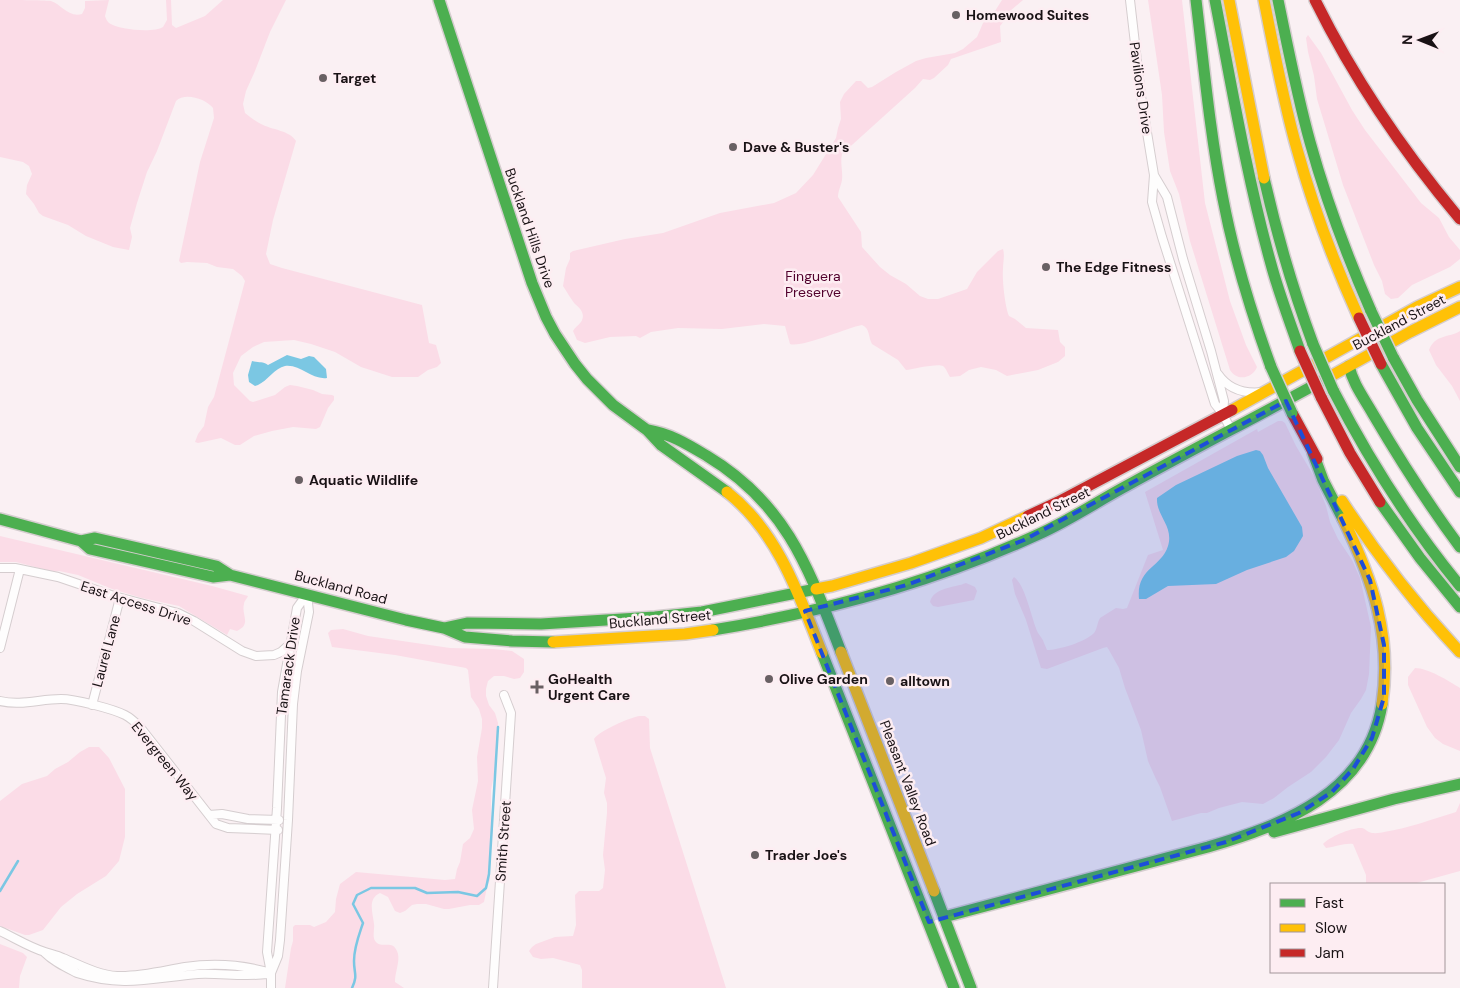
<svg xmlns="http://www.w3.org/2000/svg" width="1460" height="988" font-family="'DM Sans',sans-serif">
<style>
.green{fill:#fbdce7}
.water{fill:#7bc7e3}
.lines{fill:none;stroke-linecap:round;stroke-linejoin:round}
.stream{stroke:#7bc7e3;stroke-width:2.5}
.street-casing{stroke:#d5cdcf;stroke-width:10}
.fast-casing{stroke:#d5cdcf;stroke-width:14}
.slow-casing{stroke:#d5cdcf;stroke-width:14}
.jam-casing{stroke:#d5cdcf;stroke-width:14}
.street{stroke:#fefdfd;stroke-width:8}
.fast{stroke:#4caf50;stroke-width:11}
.slow{stroke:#ffc107;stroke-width:11}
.jam{stroke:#c62828;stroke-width:11}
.fast-bridge-casing{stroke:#d4cfd1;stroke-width:14;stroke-linecap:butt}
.jam-bridge-casing{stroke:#d4cfd1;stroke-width:14;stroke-linecap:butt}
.fast-bridge{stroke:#4caf50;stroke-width:11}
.jam-bridge{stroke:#c62828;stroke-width:11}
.marked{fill:#1d4ed8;fill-opacity:0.2;stroke:#1d4ed8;stroke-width:4;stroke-dasharray:10 6;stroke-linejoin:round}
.poi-dot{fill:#686063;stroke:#fdedf2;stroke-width:2}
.labels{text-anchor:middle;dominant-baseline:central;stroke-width:5;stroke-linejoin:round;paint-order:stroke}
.poi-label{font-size:14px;font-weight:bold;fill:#191215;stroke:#fdedf2;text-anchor:start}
.street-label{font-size:14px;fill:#191215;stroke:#fdedf2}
.park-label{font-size:14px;fill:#51012d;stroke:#fdedf2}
</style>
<rect width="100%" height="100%" fill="#faf0f3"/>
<!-- green -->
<path class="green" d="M0,0C10,0 43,0 51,1C62,5 69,18 82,14L85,8V1L109,0L105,16C106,19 107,21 109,23C119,30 154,33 163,27L167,20L166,0H171L172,25L176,28L205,16L223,0H286L270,32L255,71L246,91L243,104L245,113C250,117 255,121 261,124C272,130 289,130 296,141L273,220L266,254L270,264L282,268L422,305L429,343L436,345L441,363L437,367L428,370L418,377H392L361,367L335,352L311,344L294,340L264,342L253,347L241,356L233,373L234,385L250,401L253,402L275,395L285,387L290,385L297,386L313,390L322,394L332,395L334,396V400L328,408L320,427L316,429L293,427L272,431L254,436L240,445H235L221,438L198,443L195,442L198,434L204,426L208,407L214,397L245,281L242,276L233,269L217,267L207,263L187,262L181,263L179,261L200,162L214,118L213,108C206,99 185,92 176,101L157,151L147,172L137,203L130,228L132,237L129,250L113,247L86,236L68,225L43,216L39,213L34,204L26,194L27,185L32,174L29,166L23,162L0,157Z
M1002,0H1023L1010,11L1004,21L1000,26L1001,42L951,59L948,65L934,78L930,80L923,79L915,88L842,154C840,163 843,171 842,180C841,186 838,191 838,197L861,232L862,247L880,267L890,275L906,284L920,296L928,299H938L967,289L977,272L998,251L1003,249C1005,255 1003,262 1003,269C1002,279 1005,307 1009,316L1015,319L1026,328L1058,330L1060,342L1065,347V356L1058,362L1038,370L1007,376L996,370L981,367L969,370L960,376L950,377C948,374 946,368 943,366C938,363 913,369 906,370L898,360L872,344C868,337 870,328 862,325C846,328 802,348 790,344L785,326L764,324L722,329L678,328L651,332L640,338L636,336L610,337L585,343L577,340L573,331C575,327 578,326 581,322C586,314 580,308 575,304C573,302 565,289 563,286L566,268L570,259V253L573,251L625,239L663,233L720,213L774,203L796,193L813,175L836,138L838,128L841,119L840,102L844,94L856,81H861L868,88L872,87L896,72L916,61L926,58L955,53L963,49L977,37L983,23L995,11Z
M1148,0H1182L1205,203L1230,301L1246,345L1257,367C1253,378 1237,382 1230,370L1190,241L1179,194L1170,171L1164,132L1162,95Z
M1308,35L1321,53L1352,110L1365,130L1421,203L1439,218L1449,237L1460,250V259L1450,267L1412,285L1398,298L1391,299L1385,294L1382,281L1374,265L1343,185L1317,99L1314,76L1308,52L1306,38Z
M1460,331V401L1452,386L1436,365L1429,350C1435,334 1449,338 1460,331Z
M1278,421H1282L1285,423L1296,446L1315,478L1326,506L1330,522L1338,539L1352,560L1360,578L1371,627L1369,674L1366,690L1361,699L1351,713L1339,740L1326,757L1311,772L1288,787L1274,798L1263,804L1242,802L1219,808L1207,813H1201L1172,821L1160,787L1156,779L1148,761L1141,730L1125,688L1119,668L1109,650L1107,647L1103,648L1047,669L1041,668L1026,620L1015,594L1012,580L1014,577C1026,586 1031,618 1038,633C1040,636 1043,639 1044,643C1045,645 1046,648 1047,650C1059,650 1085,642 1094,633C1097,630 1097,623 1100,618L1116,608L1123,609L1127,608L1148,555L1163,550L1145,492L1257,429L1258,432Z
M0,536L212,586L248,596C247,599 244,601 244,604C241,615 252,624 237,631L230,629L227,635L179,606L142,598L112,589L78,575L59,571L54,572L16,562H0Z
M966,583L975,587L977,591L974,600L938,607L933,606L930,602C934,587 954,588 966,583Z
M343,629L368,636L450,648L493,649L512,651L524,659V672L520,678L514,679L504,676H494L488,681L486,689V696L489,705L495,713L498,723L495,770L491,790V811L493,831L489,860L490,880L487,887L484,902L479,905H470L449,909H444L426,904H417L412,905L405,911L400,913L395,911L388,897L380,893C367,899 373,913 374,924C375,930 371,938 377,943C384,948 392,940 397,951C401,960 395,971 395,982L404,988H285L291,948L293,941V927L295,925H310L314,927L326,922L335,912L336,899L340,884L356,872L445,880L455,879L457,869L460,862L463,844L470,838L474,829L472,810L478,781L477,757L482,728V719L479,709L471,697L468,670L466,668L395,655L332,647L328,633L331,630Z
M1415,668C1428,668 1449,681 1460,688V751L1443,744L1435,738L1427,727L1408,685V677Z
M639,716H645L649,719L650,748L726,988H582V970L580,965L553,958L541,959L533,957L529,951L532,947L536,944L555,937L573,936L576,925L575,895L579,891H599L603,888L605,870L603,855L607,813V803L604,793L606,778L594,739C599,731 629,718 639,716Z
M89,747H99L109,758L125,789V837L119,861L106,876L77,894L61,907L43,930L29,935H25L0,926V801L22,784L47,776L55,769L68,762L80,752Z
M1460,803V871L1413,884H1366V875L1353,844C1344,843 1335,847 1326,848L1323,844C1329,837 1352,827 1362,828C1366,829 1365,830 1369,832C1373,834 1380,833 1384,832C1409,828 1433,819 1456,812Z
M0,944L23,953L27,957L20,976L19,988H0Z"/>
<!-- water -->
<path class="water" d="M287,355L301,359L309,356L314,357L326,369L327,378C311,380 301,364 285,366C275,368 267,381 258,385L255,386L249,382L248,375L252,361C259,363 262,361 268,365Z
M1256,450L1260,451L1263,455L1268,468L1302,527L1303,536L1294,551L1286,557L1247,570L1216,584L1168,586L1146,599H1139C1136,568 1161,568 1168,546C1174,526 1156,516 1157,498L1176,485L1237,456Z"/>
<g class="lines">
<!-- stream -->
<path class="stream" d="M0,891L18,861
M352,988C358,975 354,974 354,961C354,947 359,935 363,923L353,904L357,895L371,888H415L427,893L458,892L477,896L486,888L489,874L498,727"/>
<defs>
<path id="street" d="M1130,0L1141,96L1154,175L1152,202L1162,237L1215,404L1223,414L1231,430
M1154,175L1167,197L1183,259L1211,351L1224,401L1223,414
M1218,374C1229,390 1244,394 1262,392
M0,568H15L58,577L114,596L178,613L194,621L242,651L256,656L274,655L281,652L290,644
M0,648L20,569
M0,701C21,706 40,699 61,699C75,699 113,709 125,715C131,718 135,722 140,727L216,824L228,828L278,830
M92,705L120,598
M209,815L222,814L248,819L279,820
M0,931C15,938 29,947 45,952C51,954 57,955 63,958C80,965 98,975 117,976C140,977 162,971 185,967C213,963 244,965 271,973
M45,953C54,962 65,967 77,973C123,988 152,978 198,974C221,973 244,977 267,974
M271,973L278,956L280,940L288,820L293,704L297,671L309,612L307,594
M271,988V973L267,952L277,808L282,692L297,608L307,594
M493,988L511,713L504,695"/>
<path id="fast" d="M439,0L532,283L546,317L555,334L575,364L587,379L613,405L647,430L661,445L727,492
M1196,0C1204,67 1210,134 1223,199C1234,257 1251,312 1271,367
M1215,0C1232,88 1247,178 1271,264C1279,294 1290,322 1300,351
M1278,0C1288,48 1297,95 1310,142C1326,200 1347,256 1371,311
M1264,178C1277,235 1293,290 1313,344
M1393,357L1417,400L1460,467
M1381,364L1417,428L1460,492
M1349,366C1353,384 1364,398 1373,414C1400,460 1428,504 1460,547
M1333,390C1369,460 1410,525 1460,586
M648,430C671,434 687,444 707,456C787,504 809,569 841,652
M1313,453L1323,480L1343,519
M1380,502L1420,558L1460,607
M0,519L81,541L95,538L216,566L230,575
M81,541L90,549L213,577L230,575L406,620L444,628L465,637L512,641L553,642
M444,628L467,623L541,624L655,617L702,612L816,589
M713,630C824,612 936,581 1039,534C1070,520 1098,501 1128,485C1195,448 1264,413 1331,376
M822,653L954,988
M1274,832L1394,799L1460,784
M934,891L971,988
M944,917L1208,847C1284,825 1368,793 1382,704"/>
<path id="slow" d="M1229,0L1264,178
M1264,0C1274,50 1283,100 1297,149C1313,207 1334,263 1359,318
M1331,376L1410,332L1460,307
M1232,410L1417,307L1460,287
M727,492C778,532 799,595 822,653
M1342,501C1377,555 1416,605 1460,652
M1343,519C1373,580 1392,636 1382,704
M816,589L832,586L911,563L981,538L1028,516
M553,642L685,634L713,630
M841,652L934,891"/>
<path id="jam" d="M1315,0C1355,81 1402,150 1460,219
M1321,397L1350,453L1380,502
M1292,413L1317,459
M1028,516L1058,502L1232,410"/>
</defs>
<!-- street casing -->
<use href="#street" class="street-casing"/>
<!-- fast casing -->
<use href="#fast" class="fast-casing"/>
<!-- slow casing -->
<use href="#slow" class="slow-casing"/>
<!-- jam casing -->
<use href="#jam" class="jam-casing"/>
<!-- street -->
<use href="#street" class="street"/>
<!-- fast -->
<use href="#fast" class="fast"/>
<!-- slow -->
<use href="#slow" class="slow"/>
<!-- jam -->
<use href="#jam" class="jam"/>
<defs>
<path id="fast-bridge" d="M1371,311L1393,357
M1313,344L1333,390
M1271,367L1292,413"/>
<path id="jam-bridge" d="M1359,318L1381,364
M1300,351L1321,397"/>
</defs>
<!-- fast-bridge casing -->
<use href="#fast-bridge" class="fast-bridge-casing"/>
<!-- jam-bridge casing -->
<use href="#jam-bridge" class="jam-bridge-casing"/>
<!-- fast-bridge -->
<use href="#fast-bridge" class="fast-bridge"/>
<!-- jam-bridge -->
<use href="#jam-bridge" class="jam-bridge"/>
</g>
<!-- marked area -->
<path class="marked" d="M1286,401L1370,580L1384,645V697L1372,738L1353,769L1332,792L1299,813L1226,842L929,922L805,611L907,585L1024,540Z"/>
<!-- markers -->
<g class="poi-dot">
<circle cx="956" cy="15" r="5"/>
<circle cx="323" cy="78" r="5"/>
<circle cx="733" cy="147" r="5"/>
<circle cx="1046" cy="267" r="5"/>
<circle cx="299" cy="480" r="5"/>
<circle cx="769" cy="679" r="5"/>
<circle cx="890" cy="681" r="5"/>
<path d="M534.5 679.5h5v5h5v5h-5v5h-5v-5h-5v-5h5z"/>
<circle cx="755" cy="855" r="5"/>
</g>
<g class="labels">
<!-- poi labels -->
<g class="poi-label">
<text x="966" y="15">Homewood Suites</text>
<text x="333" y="78">Target</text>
<text x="743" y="147">Dave &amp; Buster's</text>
<text x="1056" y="267">The Edge Fitness</text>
<text x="309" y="480">Aquatic Wildlife</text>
<text x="548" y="679">GoHealth<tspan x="548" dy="16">Urgent Care</tspan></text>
<text x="779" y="679">Olive Garden</text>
<text x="900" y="681">alltown</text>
<text x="765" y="855">Trader Joe's</text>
</g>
<!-- street labels -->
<g class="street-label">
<text transform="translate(1141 88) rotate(82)">Pavilions Drive</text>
<text transform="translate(530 228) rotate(71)">Buckland Hills Drive</text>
<text transform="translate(1399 322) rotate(-28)">Buckland Street</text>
<text transform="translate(1043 513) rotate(-26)">Buckland Street</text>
<text transform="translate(341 587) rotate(15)">Buckland Road</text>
<text transform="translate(136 603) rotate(18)">East Access Drive</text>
<text transform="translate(660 619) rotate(-5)">Buckland Street</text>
<text transform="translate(106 651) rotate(-75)">Laurel Lane</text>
<text transform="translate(288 666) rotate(-82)">Tamarack Drive</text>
<text transform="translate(165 761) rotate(51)">Evergreen Way</text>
<text transform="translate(908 783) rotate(69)">Pleasant Valley Road</text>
<text transform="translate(503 841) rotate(-86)">Smith Street</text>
</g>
<!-- park labels -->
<g class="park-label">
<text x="813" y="276">Finguera<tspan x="813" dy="16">Preserve</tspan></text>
</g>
</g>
<!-- legend -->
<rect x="1270" y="883" width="175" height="90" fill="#fdedf2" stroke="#a2959a"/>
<rect x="1280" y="899" width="25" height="8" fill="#4caf50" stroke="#a2959a"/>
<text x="1315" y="908" font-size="15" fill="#191215">Fast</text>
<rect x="1280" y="924" width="25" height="8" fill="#ffc107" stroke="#a2959a"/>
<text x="1315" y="933" font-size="15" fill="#191215">Slow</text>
<rect x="1280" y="949" width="25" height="8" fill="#c62828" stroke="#a2959a"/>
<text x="1315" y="958" font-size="15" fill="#191215">Jam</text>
<!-- north arrow -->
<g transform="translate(1420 40) rotate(271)" stroke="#fdedf2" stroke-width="4" paint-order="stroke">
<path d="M0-4L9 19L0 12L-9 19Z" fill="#191215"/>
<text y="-8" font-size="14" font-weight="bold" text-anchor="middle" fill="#191215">N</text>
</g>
</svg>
